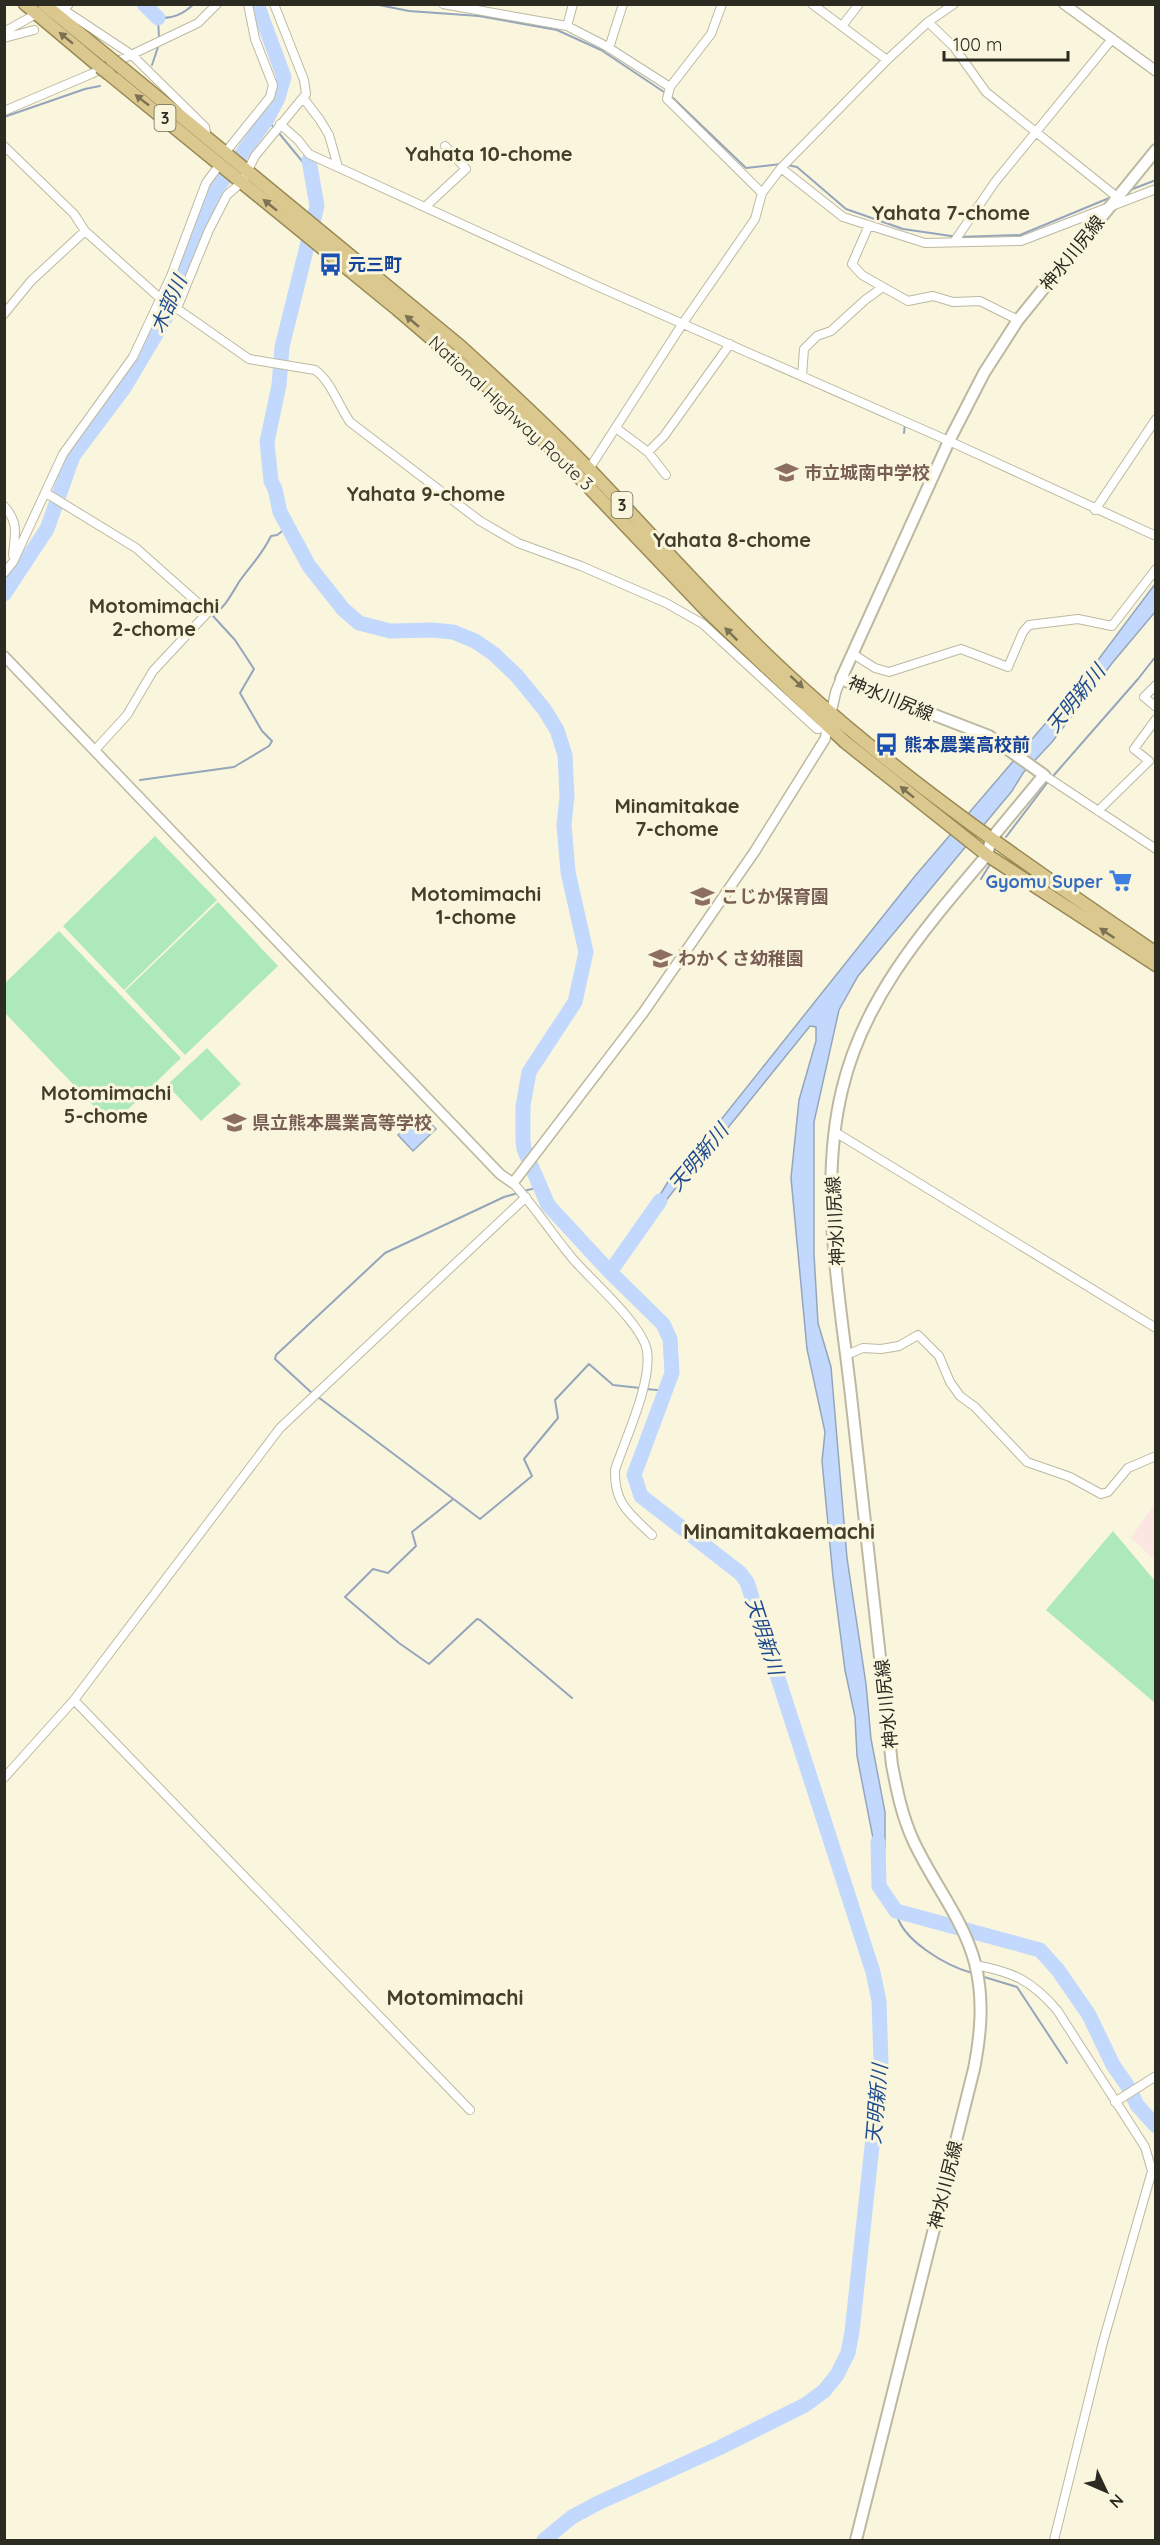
<svg xmlns="http://www.w3.org/2000/svg" width="1160" height="2545" font-family="Quicksand,'Noto Sans JP',sans-serif">
<style>
.education{fill:#fbe6e2}
.green{fill:#aee9ba}
.water{fill:#c2d9fd;stroke:#95a5bb;stroke-width:1.5}
.lines{fill:none;stroke-linecap:round;stroke-linejoin:round}
.stream{stroke:#95a5bb;stroke-width:2}
.river{stroke:#c2d9fd;stroke-width:15}
.minor-casing{stroke:#bdb9a1;stroke-width:10}
.tertiary-casing{stroke:#bdb9a1;stroke-width:12}
.secondary-casing{stroke:#bdb9a1;stroke-width:14}
.trunk-casing{stroke:#988955;stroke-width:15}
.minor{stroke:#fff;stroke-width:8}
.tertiary{stroke:#fff;stroke-width:9}
.secondary{stroke:#fff;stroke-width:10}
.trunk{stroke:#dbc88e;stroke-width:12}
.trunk-bridge-casing{stroke:#988955;stroke-width:15;stroke-linecap:butt}
.trunk-bridge{stroke:#dbc88e;stroke-width:12}
.oneway{fill:#7b7253}
.labels{text-anchor:middle;dominant-baseline:central;stroke-width:6;stroke-linejoin:round;paint-order:stroke}
.shield{fill:#faf6de;stroke:#6a685a;stroke-width:1.5}
.shield-label{font-size:16px;font-weight:bold;fill:#2c2b22}
.street-label{font-size:18px;fill:#2c2b22;stroke:#faf6de}
.transit-label{font-size:18px;font-weight:bold;fill:#164399;stroke:#faf6de;text-anchor:start}
.education-label{font-size:18px;font-weight:bold;fill:#785e54;stroke:#faf6de;text-anchor:start}
.shop-label{font-size:18px;font-weight:bold;fill:#366cbe;stroke:#faf6de;text-anchor:end}
.neighbourhood-label{font-size:20px;font-weight:bold;fill:#423e2a;stroke:#faf6de}
.water-label{font-size:20px;font-style:italic;fill:#1e4b8f;stroke:#faf6de}
.quarter-label{font-size:21px;font-weight:bold;fill:#423e2a;stroke:#faf6de}
</style>
<rect width="100%" height="100%" fill="#faf6de"/>
<!-- education -->
<path class="education" d="M1155,1503V1560L1131,1538Z"/>
<!-- green -->
<path class="green" d="M155,836L217,900L124,990L63,926Z
M218,902L278,966L185,1055L125,991Z
M59,931L181,1058L112,1125L5,1013V983Z
M207,1048L241,1084L201,1121L167,1085Z
M1113,1531L1155,1581V1703L1046,1610Z"/>
<!-- water -->
<path class="water" d="M1155,584V612L1113,662L1052,742L1023,773L1012,791L858,976L839,1010L814,1122V1254L818,1323L831,1367L847,1558L866,1684L871,1739L885,1812V1848L878,1864L857,1756L855,1717L845,1670L833,1577L822,1461L825,1432L807,1349L791,1178L799,1100L816,1041V1027L810,1026L710,1150L682,1180L625,1253L675,1170L708,1136L915,876L1086,676Z
M421,1113L436,1129L413,1151L398,1135Z"/>
<g class="lines">
<!-- stream -->
<path class="stream" d="M374,4L409,11L479,16L557,30L601,50L673,98L746,168L781,164
M159,38L158,18C173,19 183,14 194,4
M152,65L159,44
M4,117L85,89L100,86
M267,119L274,128
M278,132L311,172L309,160L315,161
M787,165L797,167L846,209L903,229L958,237L1020,235L1114,196
M1130,190L1156,180
M482,237L499,245
M824,390L846,400
M865,408L885,417
M904,433L905,424
M140,780L234,767L269,746L272,741L262,731L240,693L254,669L235,640L213,616C225,607 231,595 239,582C250,566 262,555 271,536L277,535L288,527
M1006,837L1047,783L1138,679L1156,656
M981,879L989,866
M524,1191L539,1187L540,1189
M646,1389L667,1391
M313,1394L275,1359L276,1355L385,1253L504,1197L518,1193
M318,1397L480,1519L532,1476L524,1459L558,1418L555,1400L589,1364L613,1385L640,1388
M452,1500L412,1532L416,1546L388,1573L373,1569L345,1597L399,1643L429,1664L477,1619L480,1620L572,1698
M896,1911C900,1940 947,1966 972,1973
M981,1976L1017,1987L1067,2063"/>
<!-- river -->
<path class="river" d="M144,4L158,18
M309,160L317,206L282,347L279,385L267,442L271,481L275,489L280,512L309,566L343,609L359,623L390,631L432,630L453,632L475,641L494,654L517,676L544,709L557,730L565,755L567,796L564,825L568,872L586,952L575,1002L529,1072L523,1106V1140L524,1149L548,1205L610,1272L663,1324L670,1339L672,1373L634,1475L641,1496L740,1573L747,1582L873,1972L879,2001L881,2063L852,2332L848,2353L837,2375L824,2391L805,2405L719,2448L598,2503L572,2517L544,2540
M4,594L47,529L73,456L124,388L164,321L215,191L267,119L278,98L284,77L257,4
M610,1272L660,1201
M878,1842L879,1886L896,1911L1040,1950L1058,1970L1089,2015L1113,2065L1129,2088L1137,2105L1156,2126"/>
<defs>
<path id="minor" d="M55,4L132,55L205,127L207,138
M443,4L567,26L606,46L670,87
M722,4L711,34L670,87L667,99L762,193
M812,4L887,60
M67,6L69,4
M928,22L954,47L986,92L1117,197
M567,26L573,4
M842,26L859,4
M4,32L36,14
M4,38L34,30
M609,48L623,4
M304,99L320,120L329,135L338,167
M4,111L91,74L198,23L217,4
M280,124L298,140L309,154L599,287L949,441L1156,536
M4,146L74,214L85,231L162,300L179,310L249,359L315,370C331,381 338,405 350,422L480,521L518,543L581,566L666,603L703,624L817,729L828,727
M225,153L270,97L273,85L255,39L248,4
M781,168L843,217L925,243L1021,241L1156,189
M426,206L466,169L445,146
M869,225L852,264L862,275L883,287
M954,242L995,182L1112,39
M177,308L209,230L227,195L242,182L255,156L306,94L304,80L274,4
M4,314L31,281L85,231
M802,376L804,349L817,336L831,331L865,300L883,287L908,301L933,296L953,302L980,301L1018,320
M616,428L648,452L666,475
M648,452L664,436L730,344
M589,469L683,323L755,219L762,193L781,168L887,60L928,22L954,4
M46,493L136,548L208,612L153,671L127,715L95,750
M4,506C19,523 15,533 13,555
M1095,510L1156,419
M4,573L13,562L63,454L133,357L171,276L206,183L220,164
M853,654L875,668L889,672L961,649L1008,667L1023,632L1029,625L1078,619L1112,626L1156,569
M1156,685L1144,697L1156,707
M1044,775L1156,849
M1098,811L1149,761L1134,749L1156,719
M835,1132L1156,1328
M513,1183C535,1207 552,1234 573,1259C591,1280 643,1325 647,1351C652,1383 625,1439 615,1470C614,1504 630,1514 652,1535
M846,1355L863,1348L881,1349L899,1346L918,1335L939,1356L950,1382L960,1396L975,1407L1027,1462L1070,1477L1101,1494L1108,1492L1128,1468L1156,1456
M74,1700L470,2110
M4,1778L74,1700L280,1428L526,1197
M975,1965C1013,1972 1031,1980 1057,2010L1145,2147L1152,2171L1103,2342L1054,2540
M1115,2102L1156,2076"/>
<path id="tertiary" d="M1064,4L1156,71
M4,656L500,1174L513,1183L643,1013L755,851L825,739L836,691L841,679"/>
<path id="secondary" d="M856,2540L974,2069C981,2033 984,1999 975,1963C963,1918 932,1882 913,1840C902,1816 897,1791 892,1765C879,1642 865,1519 851,1396C840,1296 818,1190 842,1090C864,996 927,926 987,855L991,839L1044,775L989,736L841,679L949,441L984,373L1018,320L1156,150"/>
<path id="trunk" d="M25,4L100,67
M44,4L112,60
M122,68L460,346C504,386 547,426 588,468C658,541 724,617 799,685C909,785 1033,869 1156,953
M109,74L397,309L494,392L564,461L708,612L845,742L987,855L1156,965"/>
</defs>
<!-- minor casing -->
<use href="#minor" class="minor-casing"/>
<!-- tertiary casing -->
<use href="#tertiary" class="tertiary-casing"/>
<!-- secondary casing -->
<use href="#secondary" class="secondary-casing"/>
<!-- trunk casing -->
<use href="#trunk" class="trunk-casing"/>
<!-- minor -->
<use href="#minor" class="minor"/>
<!-- tertiary -->
<use href="#tertiary" class="tertiary"/>
<!-- secondary -->
<use href="#secondary" class="secondary"/>
<!-- trunk -->
<use href="#trunk" class="trunk"/>
<defs>
<path id="trunk-bridge" d="M112,60L122,68
M100,67L109,74"/>
</defs>
<!-- trunk-bridge casing -->
<use href="#trunk-bridge" class="trunk-bridge-casing"/>
<!-- trunk-bridge -->
<use href="#trunk-bridge" class="trunk-bridge"/>
</g>
<!-- one-way arrows -->
<defs><path id="oneway-solid" d="M-6-.8H1V-3.2L6.5 0L1 3.2V.8H-6Z" transform="scale(1.5)"/></defs>
<g class="oneway">
<use href="#oneway-solid" transform="translate(66 38) rotate(-141)"/>
<use href="#oneway-solid" transform="translate(142 100) rotate(-142)"/>
<use href="#oneway-solid" transform="translate(270 205) rotate(-141)"/>
<use href="#oneway-solid" transform="translate(412 321) rotate(-140)"/>
<use href="#oneway-solid" transform="translate(731 634) rotate(-135)"/>
<use href="#oneway-solid" transform="translate(797 682) rotate(43)"/>
<use href="#oneway-solid" transform="translate(907 792) rotate(-141)"/>
<use href="#oneway-solid" transform="translate(1107 933) rotate(-146)"/>
</g>
<!-- icons -->
<defs>
<symbol id="bus-bare" viewBox="-9 -9 18 18"><path d="M-5-6H5V4H4V6H2V4H-2V6H-4V4H-5ZM-3.5-4V0h7V-4ZM-3.5 1.2v1.5H-2V1.2ZM2 1.2v1.5H3.5V1.2Z" fill="#1a4fb4" stroke="#faf6de" stroke-width="2.5" paint-order="stroke"/></symbol>
<symbol id="school-bare" viewBox="-9 -9 18 18"><path d="M0-5L7-2L0 1L-7-2ZM-4 1L0 2.5L4 1V4Q0 6-4 4Z" fill="#8d6e63" stroke="#faf6de" stroke-width="2.5" paint-order="stroke"/></symbol>
<symbol id="supermarket-bare" viewBox="-9 -9 18 18"><path d="M-6-5.5h2.5l.6 2H6L4.5 2H-2.5L-4.4-4H-6ZM-1.5 3.2a1.3 1.3 0 1 0 .1 0ZM3 3.2a1.3 1.3 0 1 0 .1 0Z" fill="#3f7fe0" stroke="#faf6de" stroke-width="2.5" paint-order="stroke"/></symbol>
</defs>
<g fill-rule="evenodd">
<use href="#bus-bare" x="314" y="248" width="33" height="33"/>
<use href="#school-bare" x="770" y="456" width="33" height="33"/>
<use href="#bus-bare" x="870" y="728" width="33" height="33"/>
<use href="#supermarket-bare" x="1104" y="864" width="33" height="33"/>
<use href="#school-bare" x="686" y="880" width="33" height="33"/>
<use href="#school-bare" x="644" y="942" width="33" height="33"/>
<use href="#school-bare" x="218" y="1106" width="33" height="33"/>
</g>
<g class="labels">
<!-- shield labels -->
<g class="shield">
<rect x="154.5" y="105" width="21" height="26" rx="4.5"/>
<rect x="611.5" y="492" width="21" height="26" rx="4.5"/>
</g>
<g class="shield-label">
<text x="165" y="118">3</text>
<text x="622" y="505">3</text>
</g>
<!-- street labels -->
<g class="street-label">
<text transform="translate(1072 253) rotate(-51)">神水川尻線</text>
<text transform="translate(511 413) rotate(43)">National Highway Route 3</text>
<text transform="translate(891 698) rotate(22)">神水川尻線</text>
<text transform="translate(835 1221) rotate(-93)">神水川尻線</text>
<text transform="translate(886 1704) rotate(-96)">神水川尻線</text>
<text transform="translate(945 2185) rotate(-76)">神水川尻線</text>
</g>
<!-- transit labels -->
<g class="transit-label">
<text x="348" y="264">元三町</text>
<text x="904" y="744">熊本農業高校前</text>
</g>
<!-- education labels -->
<g class="education-label">
<text x="804" y="472">市立城南中学校</text>
<text x="721" y="896">こじか保育園</text>
<text x="678" y="958">わかくさ幼稚園</text>
<text x="252" y="1122">県立熊本農業高等学校</text>
</g>
<!-- shop labels -->
<g class="shop-label">
<text x="1103" y="881">Gyomu Super</text>
</g>
<!-- neighbourhood labels -->
<g class="neighbourhood-label">
<text x="489" y="153">Yahata 10-chome</text>
<text x="951" y="212">Yahata 7-chome</text>
<text x="426" y="493">Yahata 9-chome</text>
<text x="732" y="539">Yahata 8-chome</text>
<text x="154" y="605">Motomimachi<tspan x="154" dy="23">2-chome</tspan></text>
<text x="677" y="805">Minamitakae<tspan x="677" dy="23">7-chome</tspan></text>
<text x="476" y="893">Motomimachi<tspan x="476" dy="23">1-chome</tspan></text>
<text x="106" y="1092">Motomimachi<tspan x="106" dy="23">5-chome</tspan></text>
</g>
<!-- water labels -->
<g class="water-label">
<text transform="translate(168 304) rotate(-66)">木部川</text>
<text transform="translate(1075 698) rotate(-51)">天明新川</text>
<text transform="translate(698 1157) rotate(-50)">天明新川</text>
<text transform="translate(765 1636) rotate(72)">天明新川</text>
<text transform="translate(876 2104) rotate(-85)">天明新川</text>
</g>
<!-- quarter labels -->
<g class="quarter-label">
<text x="779" y="1531">Minamitakaemachi</text>
<text x="455" y="1997">Motomimachi</text>
</g>
</g>
<!-- border -->
<rect width="1160" height="2545" fill="none" stroke="#2c2b22" stroke-width="12"/>
<!-- north arrow -->
<g transform="translate(1106 2491) rotate(134)" stroke="#faf6de" stroke-width="4.5" paint-order="stroke">
<path d="M0-4.5L10 22L0 15L-10 22Z" fill="#2c2b22"/>
<text y="-9" font-size="16" font-weight="bold" text-anchor="middle" fill="#2c2b22">N</text>
</g>
<!-- scale -->
<path d="M944 51v9h124v-9" fill="none" stroke="#2c2b22" stroke-width="3"/>
<text x="953" y="51" font-size="18" fill="#2c2b22" stroke="#faf6de" stroke-width="4.5" paint-order="stroke">100 m</text>
</svg>
